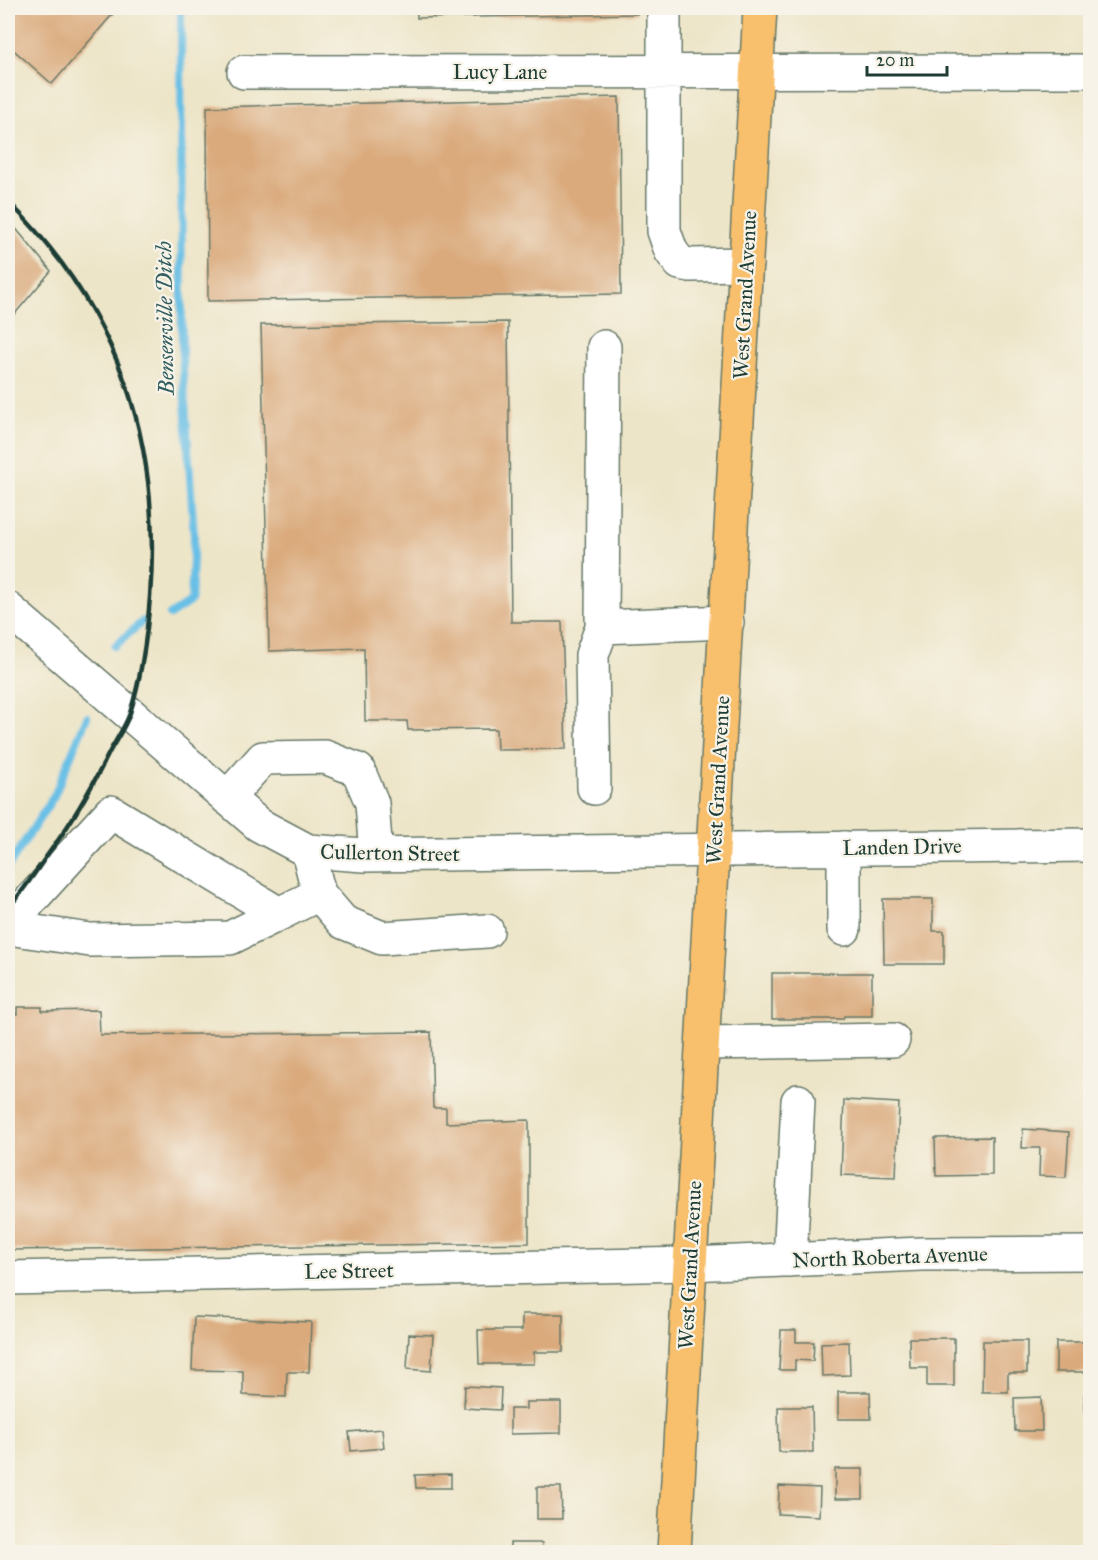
<svg xmlns="http://www.w3.org/2000/svg" width="1098" height="1560" font-family="'IM FELL Great Primer',serif">
<style>
.lines{fill:none;stroke-linecap:round;stroke-linejoin:round}
.stream{stroke:#69c0e6;stroke-width:8}
.building{fill:#daaa7d}
.minor-casing{stroke:#677868;stroke-width:36}
.major-casing{stroke:#677868;stroke-width:36}
.minor{stroke:#fff;stroke-width:33}
.major{stroke:#f8bf6c;stroke-width:33}
.rail{stroke:#1f3d34;stroke-width:4.5}
.labels{text-anchor:middle;dominant-baseline:central;stroke-width:4.5;stroke-linejoin:round;paint-order:stroke}
.street-label{font-size:21px;fill:#1f3d34;stroke:#f7f3e8}
.water-label{font-size:22px;font-style:italic;fill:#325e60;stroke:#f7f3e8}
</style>
<rect width="100%" height="100%" fill="#f7f3e8"/>
<filter id="ink" filterUnits="userSpaceOnUse"><feTurbulence type="fractalNoise" baseFrequency=".0167" numOctaves="2"/><feDisplacementMap in="SourceGraphic" scale="12" xChannelSelector="R" yChannelSelector="G"/><feConvolveMatrix kernelMatrix="1 2 1 2 8 2 1 2 1" color-interpolation-filters="sRGB"/></filter>
<filter id="wash" filterUnits="userSpaceOnUse"><feTurbulence type="fractalNoise" baseFrequency=".008" numOctaves="4" result="noise"/><feDisplacementMap in="SourceGraphic" scale="24" xChannelSelector="R" yChannelSelector="G"/><feGaussianBlur stdDeviation="1.35" result="paint"/><feColorMatrix in="noise" values="0 0 0 0 0 0 0 0 0 0 0 0 0 0 0 0 0 1.4 0 .05"/><feComposite in="paint" operator="in"/></filter>
<g filter="url(#wash)">
<rect width="100%" height="100%" fill="#ede5c8"/>
<g class="lines">
<!-- stream -->
<path class="stream" d="M170,615L191,601L194,536L182,357L181,8
M115,646L143,621
M8,867L54,796L87,717"/>
</g>
<g id="blocks">
<!-- building -->
<path class="building" d="M8,8H118L52,84L8,45Z
M417,8H636L637,14L417,18Z
M619,97L621,294L208,301L207,107Z
M8,219L51,271L8,322Z
M508,322L511,622H562L566,749L497,750L496,729L408,730L407,721H365L364,648L269,651L261,325Z
M883,899H933V931H944V964H884Z
M772,973H872V1016H844L843,1019H772Z
M17,1007H42V1011L99,1010L100,1035L431,1032L433,1108H446V1123L529,1120V1243L8,1250V1014H17Z
M844,1100L899,1103L896,1177L841,1175Z
M1023,1129L1069,1132L1066,1177L1039,1176L1040,1148H1022Z
M992,1137V1175L936,1176L935,1138Z
M522,1314H563V1352H534V1364H479L478,1330H522Z
M194,1317L311,1322L309,1372H287L286,1397L243,1395V1371L192,1370Z
M781,1330H796V1342H814L813,1361L795,1360V1370H779Z
M409,1334L433,1335L431,1371L407,1369Z
M909,1338H954V1386H927V1368H910Z
M983,1341H1027V1373H1008V1392H982Z
M849,1342L850,1375L822,1376L821,1343Z
M1056,1342H1090V1372H1056Z
M465,1386L501,1388L500,1410L464,1408Z
M838,1392H870L871,1419H838Z
M1084,1395H1090V1426H1085Z
M1041,1397L1042,1431H1015L1014,1398Z
M526,1402H561V1433L510,1434V1409H526Z
M778,1407H812L813,1452H779Z
M382,1429L384,1448L351,1451L349,1432Z
M835,1469H863V1499H835Z
M451,1474V1488H416L415,1475Z
M779,1486L820,1488L819,1516L778,1514Z
M537,1487H561L562,1519H537Z
M510,1543H542L543,1549H565V1552H510Z
M1064,1547H1090V1552H1064Z
M989,1549H1033V1552H989Z"/>
</g>
</g>
<g filter="url(#ink)">
<use href="#blocks" fill-opacity="0" stroke="#677868" stroke-width="1.5"/>
<g class="lines">
<defs>
<path id="minor" d="M664,8V231L671,251L680,263L690,265L746,264
M244,72L1090,71
M8,609L259,825L308,851L364,855L1090,845
M602,627L604,347
M594,788L592,655L602,627L727,622
M227,798L263,758L325,757L358,770L372,803L376,855
M319,894L343,922L382,938L487,931
M8,925L111,812L279,914L319,894L308,851
M8,928L90,940L230,938L279,914
M844,929V848
M703,1043L893,1040
M790,1260L798,1101
M8,1278L690,1264L922,1254L1090,1253"/>
<path id="major" d="M674,1552L760,8"/>
</defs>
<!-- minor casing -->
<use href="#minor" class="minor-casing"/>
<!-- major casing -->
<use href="#major" class="major-casing"/>
<!-- minor -->
<use href="#minor" class="minor"/>
<!-- major -->
<use href="#major" class="major"/>
<!-- rail -->
<path class="rail" d="M8,201C119,312 162,441 150,597C147,636 142,675 130,713C126,725 118,737 111,749C93,785 75,818 51,850C37,869 24,891 8,908"/>
</g>
</g>
<g class="labels">
<!-- street labels -->
<g class="street-label">
<text x="500" y="72">Lucy Lane</text>
<text transform="translate(745 295) rotate(-87)">West Grand Avenue</text>
<text transform="translate(718 780) rotate(-87)">West Grand Avenue</text>
<text transform="translate(902 847) rotate(-1)">Landen Drive</text>
<text transform="translate(390 853) rotate(1)">Cullerton Street</text>
<text transform="translate(890 1257) rotate(-2)">North Roberta Avenue</text>
<text transform="translate(690 1265) rotate(-87)">West Grand Avenue</text>
<text transform="translate(349 1271) rotate(-1)">Lee Street</text>
</g>
<!-- water labels -->
<g class="water-label">
<text transform="translate(165 318) rotate(-91)">Bensenville Ditch</text>
</g>
</g>
<!-- margin -->
<rect width="1098" height="1560" fill="none" stroke="#f7f3e8" stroke-width="30"/>
<!-- scale -->
<path d="M867 66v9h80v-9" fill="none" stroke="#1f3d34" stroke-width="3"/>
<text x="876" y="66" font-size="18" fill="#1f3d34" stroke="#f7f3e8" stroke-width="4.5" paint-order="stroke">20 m</text>
</svg>
